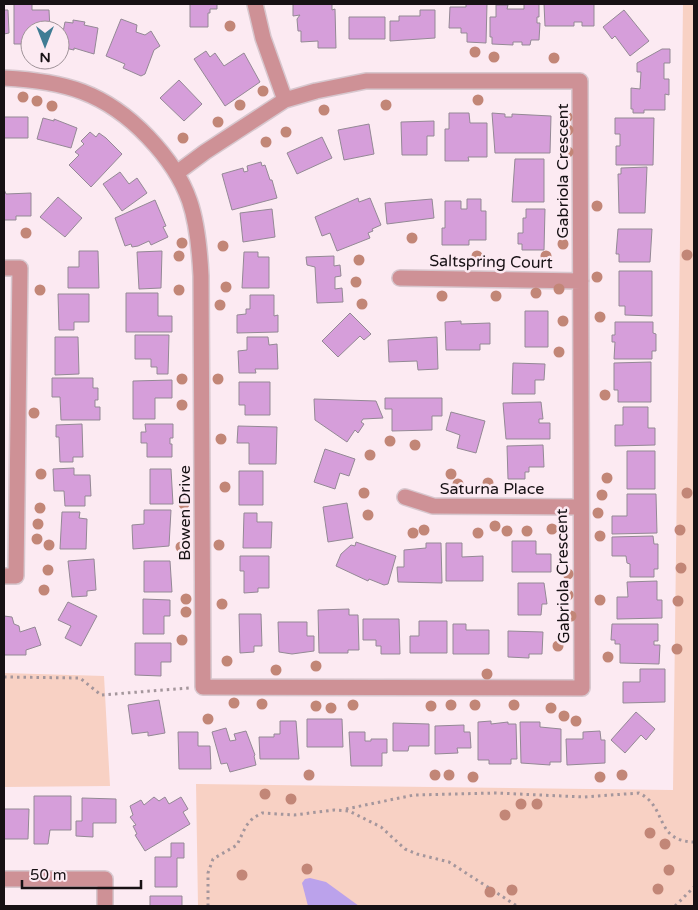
<svg xmlns="http://www.w3.org/2000/svg" width="698" height="910" font-family="'Varela Round',sans-serif">
<style>
.green{fill:#f8d1c4}
.water{fill:#bba2eb}
.building{fill:#d69eda;stroke:#948995}
.lines{fill:none;stroke-linecap:round;stroke-linejoin:round}
.street-casing{stroke:#d7c7ce;stroke-width:18}
.path{stroke:#a4969c;stroke-width:3;stroke-dasharray:2.5 4;stroke-linecap:butt}
.street{stroke:#ce9196;stroke-width:15}
.tree{fill:#c28677}
.labels{text-anchor:middle;dominant-baseline:central;stroke-width:5;stroke-linejoin:round;paint-order:stroke}
.street-label{font-size:16px;fill:#171114;stroke:#fceaf2}
</style>
<rect width="100%" height="100%" fill="#fceaf2"/>
<!-- green -->
<path class="green" d="M683,4H694V906H198L196,784L673,790Z
M4,673L104,676L110,786L4,787Z"/>
<!-- water -->
<path class="water" d="M310,878L326,882L359,906H308L302,883L305,879Z"/>
<!-- building -->
<path class="building" d="M14,4H32V10H49L50,30H30V44H14Z
M190,4H217V9H210V13H208V27H190Z
M293,4H332V10L335,9L336,48H318V41L301,42V31H298L297,19L300,15L293,16Z
M466,4H487L486,43L467,42V33H461V28H449L450,7H466Z
M524,4H539V17H537V23H540L539,40H531L530,45H522V42H513V45L492,44V37H490V17H496V5H508L507,9H524Z
M544,4H594V26H582V22H574V26H545Z
M4,10H8L9,33L4,34Z
M420,10H435V38L390,41V21H399V16H420Z
M624,10L649,41L630,56L615,36L612,39L603,27Z
M349,17H385V39H349Z
M121,19L137,25L136,32L145,35L151,31L160,46L154,50L145,74L141,76L123,68L125,64L106,56Z
M73,20L85,22L84,25L98,28L94,54L74,48V50L60,47L65,22L73,23Z
M662,49H670V63H664V79H669V95L665,94V110H644V113H633V109H631V88L640,89L641,72H637V63Z
M206,51L210,57L215,53L224,66L244,53L260,82L225,106L194,59Z
M179,80L202,104L184,121L160,98Z
M449,113H469L470,123H487V157H468L469,161H445V129H449Z
M492,113L505,114V117H512V114L551,116L550,153H495Z
M4,117H28V138H4Z
M43,118L54,121V119L77,128L71,148L37,139Z
M615,118H654L653,165H616V146H620V134H615Z
M434,121V136H427V155H402L401,122Z
M369,124L374,154L344,160L338,130Z
M90,132L96,137L99,133L106,138L122,154L91,187L69,165L79,155L75,152L84,144L81,141Z
M322,137L332,158L297,174L287,153Z
M515,159H544V202H512Z
M261,162L262,166L265,165L270,180H272L277,198L232,210L222,174L243,168L244,172L248,171L247,166Z
M647,167L645,213H619L618,174H621V168Z
M120,172L129,184L137,178L147,193L122,211L103,184Z
M4,189L6,194L31,193V216H16V220H4Z
M58,197L82,218L65,237L40,217Z
M358,198L359,202L370,198L381,225L372,229L373,231L368,233L370,238L337,251L330,233L322,236L315,217Z
M432,199L434,218L387,224L385,203Z
M467,199H481V211H486V240H469V245H442V228H445V201H461V209H467Z
M155,200L166,226L163,227L168,237L151,245L149,241L138,246L132,247L131,244L125,246L115,218Z
M272,209L275,237L243,242L240,213Z
M526,209H545L544,250H522V244H518V233H523V218H526Z
M618,229H652L650,262H619V254H616Z
M79,251H98L99,288H68V267H79Z
M162,251L161,288L139,289L137,252Z
M244,252H258V257H269V288H242Z
M334,256V266L340,265L341,276L335,277V289L342,288L343,302L317,303L315,267L307,265L306,257Z
M619,271H652V316L625,315V306H619Z
M126,293H158V316H172V332H126Z
M58,294H89V322H74V330H59Z
M250,295H274V316L278,315V332L237,333V315L246,314V309H250Z
M525,311H548V347H525Z
M350,313L371,334L364,340L360,336L338,357L322,341Z
M461,321V324L490,323V344H480V350H446L445,322Z
M615,322H653V333L656,334V351H652V359H614L615,342H612V335H615Z
M135,335H169L168,374H157V367H151V359H135Z
M55,337H78L79,374L55,375Z
M247,337H268L269,345L277,344L278,369H255L256,373H239L238,351L247,350Z
M437,337L438,369L418,370L417,361L389,362L388,340Z
M651,362V402H618V390H614V363Z
M513,363L545,364L544,380H535V394H512Z
M52,378H93V388H98V400H95V407H100V420H61L60,397H52Z
M172,380V398H155V419H133V381Z
M239,382H270V415H245V405H239Z
M385,398H442V416H432V430L392,431V409H385Z
M314,399L376,401L383,418L363,419L361,422L364,424L358,433L355,430L347,442L315,420Z
M541,402L543,419H539V423H550V439H506L503,403Z
M623,407H648V428H655V445L615,446V425H623Z
M451,412L485,421L476,453L457,448L460,435L446,430Z
M82,424L83,457H73V462H60L59,437H56V425Z
M145,424H173V438H170V444H172V457H147V443H141V432H146Z
M238,426L277,427L276,464H249V443H237Z
M543,445L544,467H529V472H525V479H508L507,446Z
M325,449L355,459L349,476L340,473L335,489L314,482Z
M627,451H655V489H627Z
M74,468V475H90L91,496H85V506H65L64,491H54L53,469Z
M150,469H171L173,504H150Z
M239,471H263V505H239Z
M627,494H656L657,533L612,534V516H627Z
M347,503L353,538L328,542L323,507Z
M144,510H171L169,546L133,549L132,525L144,524Z
M62,512H80L79,518L87,519L86,549H60Z
M244,513H257V522H272L271,548H243Z
M653,536L654,544H658V569H654V577H630V564L627,563L626,556H612V537Z
M512,541H536V554H551V572H512Z
M356,542L396,556L388,584L384,585L369,579L368,581L336,566L341,554L351,545L355,546Z
M426,543H441L442,583L398,582L397,567H404V550L426,548Z
M446,543H462V557L483,556V581H446Z
M240,556H269V588H258V592L244,593V571H240Z
M94,559L96,590L87,591V596L72,597L68,561Z
M144,561H170L172,592H144Z
M657,581V600H662V618L617,619V597H628L627,582Z
M518,583H544L547,604H542L541,615H518Z
M143,599L170,600V616H164V634H143Z
M68,602L97,616L81,646L65,638L71,626L58,620Z
M349,609V615H358L359,650H348V653H319L318,610Z
M239,614H261L262,646H254V652L240,653Z
M4,616L12,617L14,624L19,626L20,632L35,627L41,645L26,650V655H4Z
M363,619H399L400,654H381V646H376V640H363Z
M419,621H447V653H410V636H419Z
M278,622H307V636H314V651L292,654L279,652Z
M453,624H466V630H489V654H453Z
M612,624H658V641H654V645H660L659,664L620,663V644H615V640H611Z
M508,631L543,632L542,654H529V658L508,657Z
M135,643H171V662H161V676L135,675Z
M640,669H665V702L623,703V682H640Z
M159,700L165,733L148,736V732L132,734L128,705Z
M636,712L655,729L646,740L641,735L625,753L611,740Z
M307,719H342L343,747H307Z
M280,721H296L299,759H260L259,737H274V734H280Z
M491,721V724L508,722V724H516L517,759H511V764H489V760H478V722Z
M520,722H540V727L561,729V762H550V765L521,763Z
M393,723L429,724V746H409L408,751H393Z
M464,725V732H470L471,748H457L458,753L435,754V726Z
M226,728L230,741L236,740L234,734L246,731L255,755L254,756L256,765L230,772L227,763L221,764L212,732Z
M600,731L601,740H605V763L567,765L566,739H583V732Z
M178,732H198V746H210L211,769H179Z
M349,732H365V741H371V739H387V753H382V766H351Z
M34,796H71V830H50L48,844H34Z
M154,797L159,801L165,797L169,804L181,797L188,809L183,812L190,824L145,851L135,835L137,834L133,826L136,825L130,817L133,815L130,806L141,800L144,805Z
M82,798L116,799V823H93V837L76,836V821H82Z
M4,809H29L28,839H4Z
M171,843H184V858H177V887H155V857H171Z
M150,896H182V906H150Z"/>
<g class="lines">
<defs>
<path id="street" d="M255,4L263,38L285,100
M4,78C64,81 105,92 148,137C191,182 198,216 201,276L203,687L582,688L580,81H366L316,91L285,100L205,152L178,172
M4,268H20L16,576H4
M400,278L581,281
M405,497L433,506L580,507
M4,879H105V906"/>
</defs>
<!-- street casing -->
<use href="#street" class="street-casing"/>
<!-- path -->
<path class="path" d="M4,677L80,678L101,695L189,688
M346,809L414,795L496,793L584,797L639,793C668,807 654,841 694,842
M208,906V873L213,859L237,845L246,826L253,818L262,813L294,815L334,810L349,811L381,827L405,849L417,854L449,862L517,906
M675,906L694,887"/>
<!-- street -->
<use href="#street" class="street"/>
</g>
<!-- trees -->
<g class="tree">
<circle cx="230" cy="26" r="5.5"/>
<circle cx="475" cy="52" r="5.5"/>
<circle cx="494" cy="57" r="5.5"/>
<circle cx="554" cy="58" r="5.5"/>
<circle cx="263" cy="91" r="5.5"/>
<circle cx="23" cy="97" r="5.5"/>
<circle cx="478" cy="100" r="5.5"/>
<circle cx="37" cy="101" r="5.5"/>
<circle cx="240" cy="105" r="5.5"/>
<circle cx="386" cy="105" r="5.5"/>
<circle cx="52" cy="106" r="5.5"/>
<circle cx="324" cy="110" r="5.5"/>
<circle cx="567" cy="117" r="5.5"/>
<circle cx="218" cy="122" r="5.5"/>
<circle cx="568" cy="130" r="5.5"/>
<circle cx="286" cy="132" r="5.5"/>
<circle cx="183" cy="138" r="5.5"/>
<circle cx="266" cy="142" r="5.5"/>
<circle cx="568" cy="152" r="5.5"/>
<circle cx="564" cy="199" r="5.5"/>
<circle cx="597" cy="206" r="5.5"/>
<circle cx="26" cy="233" r="5.5"/>
<circle cx="412" cy="238" r="5.5"/>
<circle cx="182" cy="243" r="5.5"/>
<circle cx="563" cy="244" r="5.5"/>
<circle cx="223" cy="246" r="5.5"/>
<circle cx="687" cy="255" r="5.5"/>
<circle cx="179" cy="256" r="5.5"/>
<circle cx="477" cy="256" r="5.5"/>
<circle cx="546" cy="256" r="5.5"/>
<circle cx="359" cy="260" r="5.5"/>
<circle cx="597" cy="277" r="5.5"/>
<circle cx="356" cy="282" r="5.5"/>
<circle cx="226" cy="287" r="5.5"/>
<circle cx="559" cy="289" r="5.5"/>
<circle cx="40" cy="290" r="5.5"/>
<circle cx="179" cy="290" r="5.5"/>
<circle cx="536" cy="293" r="5.5"/>
<circle cx="442" cy="296" r="5.5"/>
<circle cx="496" cy="296" r="5.5"/>
<circle cx="362" cy="304" r="5.5"/>
<circle cx="220" cy="305" r="5.5"/>
<circle cx="600" cy="317" r="5.5"/>
<circle cx="563" cy="321" r="5.5"/>
<circle cx="559" cy="352" r="5.5"/>
<circle cx="182" cy="379" r="5.5"/>
<circle cx="218" cy="379" r="5.5"/>
<circle cx="605" cy="395" r="5.5"/>
<circle cx="182" cy="405" r="5.5"/>
<circle cx="34" cy="413" r="5.5"/>
<circle cx="221" cy="439" r="5.5"/>
<circle cx="390" cy="441" r="5.5"/>
<circle cx="415" cy="445" r="5.5"/>
<circle cx="370" cy="455" r="5.5"/>
<circle cx="41" cy="474" r="5.5"/>
<circle cx="451" cy="474" r="5.5"/>
<circle cx="607" cy="478" r="5.5"/>
<circle cx="488" cy="483" r="5.5"/>
<circle cx="458" cy="484" r="5.5"/>
<circle cx="225" cy="487" r="5.5"/>
<circle cx="364" cy="493" r="5.5"/>
<circle cx="687" cy="493" r="5.5"/>
<circle cx="602" cy="495" r="5.5"/>
<circle cx="184" cy="504" r="5.5"/>
<circle cx="40" cy="508" r="5.5"/>
<circle cx="598" cy="513" r="5.5"/>
<circle cx="368" cy="515" r="5.5"/>
<circle cx="38" cy="524" r="5.5"/>
<circle cx="495" cy="526" r="5.5"/>
<circle cx="552" cy="529" r="5.5"/>
<circle cx="424" cy="530" r="5.5"/>
<circle cx="680" cy="530" r="5.5"/>
<circle cx="507" cy="531" r="5.5"/>
<circle cx="527" cy="531" r="5.5"/>
<circle cx="413" cy="533" r="5.5"/>
<circle cx="478" cy="533" r="5.5"/>
<circle cx="600" cy="536" r="5.5"/>
<circle cx="37" cy="539" r="5.5"/>
<circle cx="49" cy="545" r="5.5"/>
<circle cx="219" cy="545" r="5.5"/>
<circle cx="181" cy="547" r="5.5"/>
<circle cx="681" cy="568" r="5.5"/>
<circle cx="48" cy="570" r="5.5"/>
<circle cx="568" cy="574" r="5.5"/>
<circle cx="44" cy="590" r="5.5"/>
<circle cx="568" cy="595" r="5.5"/>
<circle cx="186" cy="599" r="5.5"/>
<circle cx="600" cy="600" r="5.5"/>
<circle cx="678" cy="601" r="5.5"/>
<circle cx="222" cy="604" r="5.5"/>
<circle cx="186" cy="612" r="5.5"/>
<circle cx="571" cy="616" r="5.5"/>
<circle cx="182" cy="640" r="5.5"/>
<circle cx="558" cy="646" r="5.5"/>
<circle cx="677" cy="649" r="5.5"/>
<circle cx="608" cy="657" r="5.5"/>
<circle cx="227" cy="661" r="5.5"/>
<circle cx="316" cy="666" r="5.5"/>
<circle cx="276" cy="670" r="5.5"/>
<circle cx="487" cy="674" r="5.5"/>
<circle cx="234" cy="703" r="5.5"/>
<circle cx="262" cy="704" r="5.5"/>
<circle cx="353" cy="705" r="5.5"/>
<circle cx="451" cy="705" r="5.5"/>
<circle cx="475" cy="705" r="5.5"/>
<circle cx="514" cy="705" r="5.5"/>
<circle cx="316" cy="706" r="5.5"/>
<circle cx="431" cy="706" r="5.5"/>
<circle cx="331" cy="708" r="5.5"/>
<circle cx="551" cy="708" r="5.5"/>
<circle cx="564" cy="716" r="5.5"/>
<circle cx="208" cy="719" r="5.5"/>
<circle cx="576" cy="721" r="5.5"/>
<circle cx="309" cy="775" r="5.5"/>
<circle cx="435" cy="775" r="5.5"/>
<circle cx="449" cy="775" r="5.5"/>
<circle cx="622" cy="775" r="5.5"/>
<circle cx="473" cy="777" r="5.5"/>
<circle cx="600" cy="777" r="5.5"/>
<circle cx="265" cy="794" r="5.5"/>
<circle cx="291" cy="799" r="5.5"/>
<circle cx="521" cy="804" r="5.5"/>
<circle cx="537" cy="804" r="5.5"/>
<circle cx="505" cy="815" r="5.5"/>
<circle cx="650" cy="833" r="5.5"/>
<circle cx="665" cy="844" r="5.5"/>
<circle cx="307" cy="869" r="5.5"/>
<circle cx="669" cy="870" r="5.5"/>
<circle cx="242" cy="875" r="5.5"/>
<circle cx="658" cy="889" r="5.5"/>
<circle cx="512" cy="890" r="5.5"/>
<circle cx="490" cy="892" r="5.5"/>
</g>
<g class="labels">
<!-- street labels -->
<g class="street-label">
<text transform="translate(563 171) rotate(-90)">Gabriola Crescent</text>
<text transform="translate(491 262) rotate(1)">Saltspring Court</text>
<text x="492" y="489">Saturna Place</text>
<text transform="translate(185 513) rotate(-90)">Bowen Drive</text>
<text transform="translate(563 576) rotate(-91)">Gabriola Crescent</text>
</g>
</g>
<!-- border -->
<rect width="698" height="910" fill="none" stroke="#171114" stroke-width="10"/>
<!-- north arrow -->
<g transform="translate(45 45) rotate(180)"><circle r="24" fill="#fceaf2" stroke="#a09399"/>
<path d="M0-4L9 19L0 12L-9 19Z" fill="#407c94"/>
<text y="-8" font-size="14" font-weight="bold" text-anchor="middle" fill="#171114">N</text>
</g>
<!-- scale -->
<path d="M22 880v8h119v-8" fill="none" stroke="#171114" stroke-width="2.5"/>
<text x="30" y="880" font-size="15" fill="#171114" stroke="#fceaf2" stroke-width="4" paint-order="stroke">50 m</text>
</svg>
